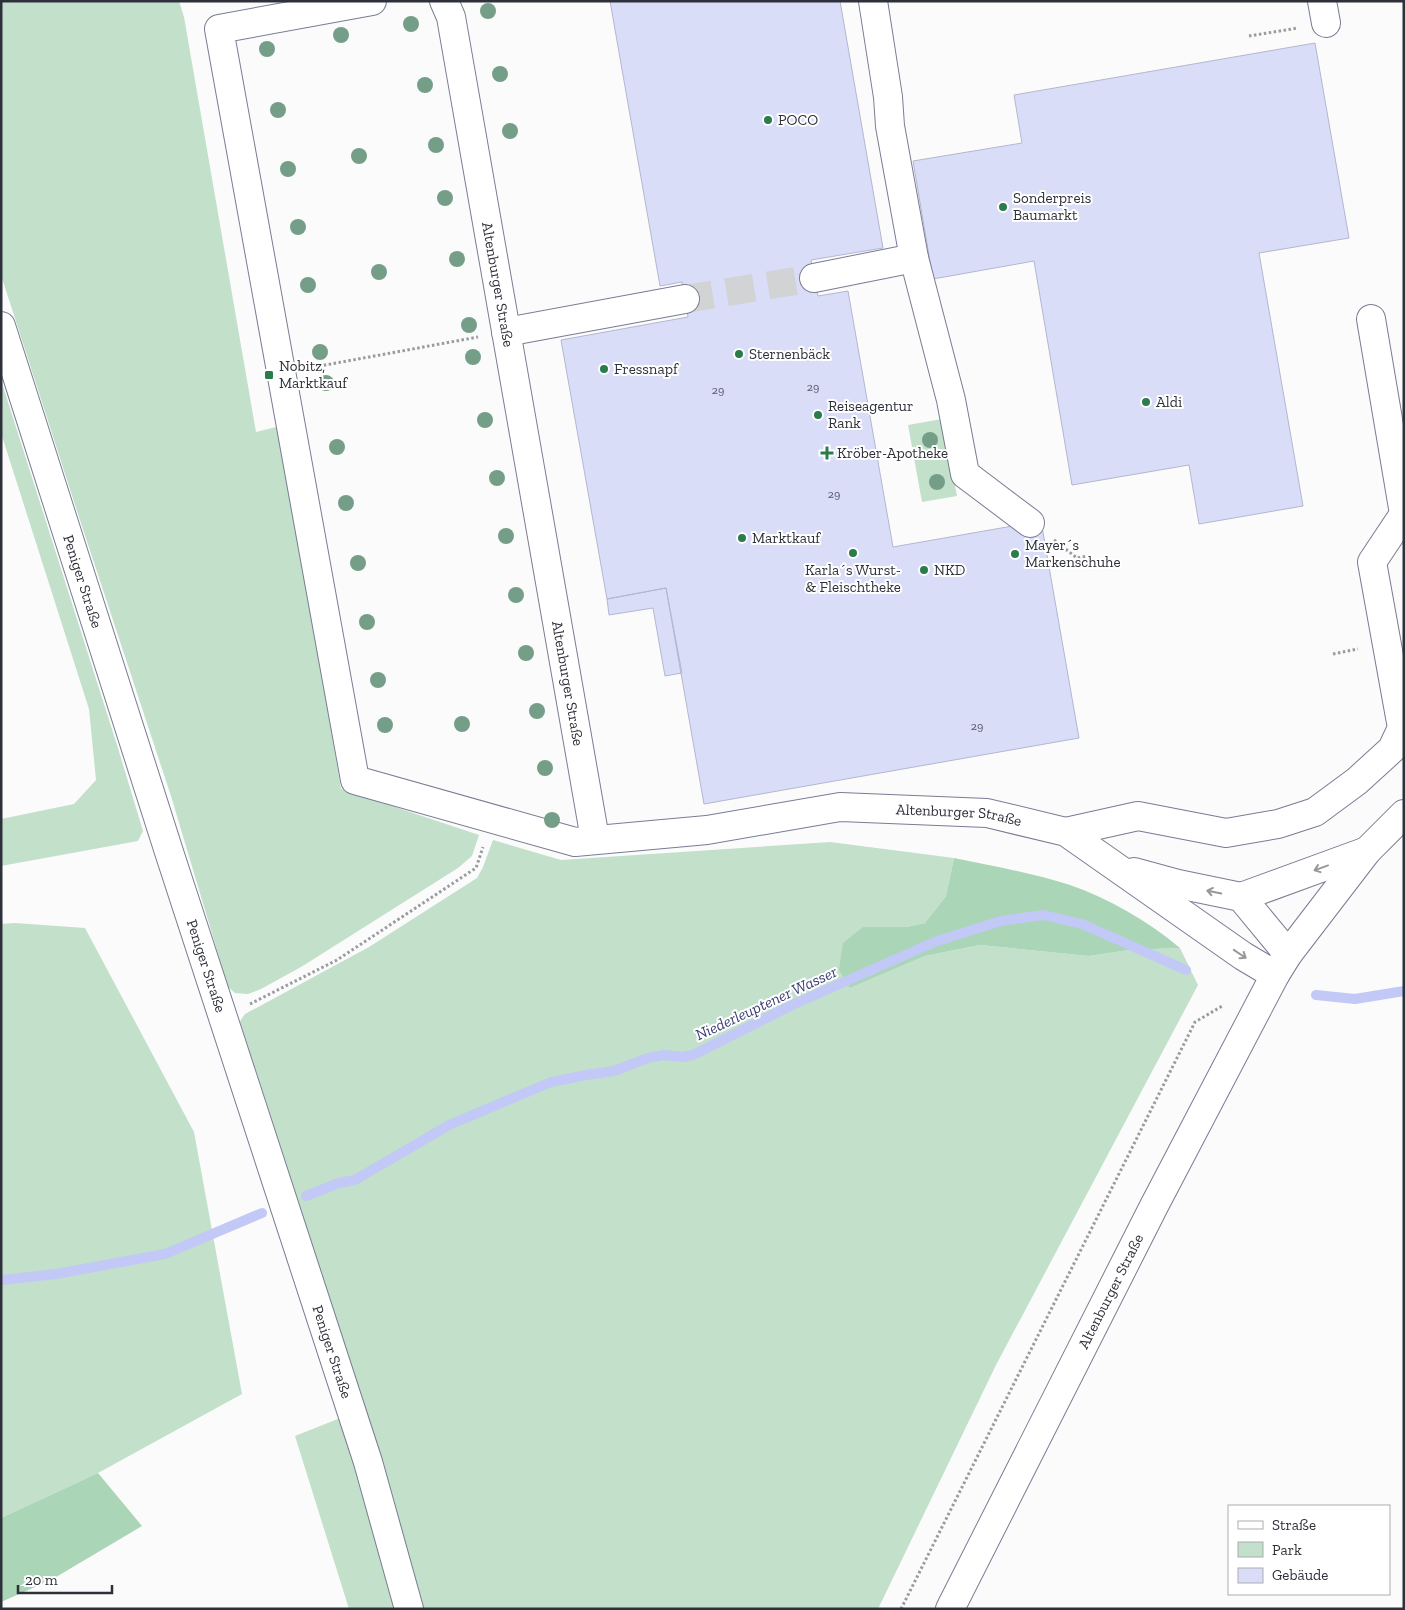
<svg xmlns="http://www.w3.org/2000/svg" width="1405" height="1610" font-family="'Zilla Slab',serif">
<style>
.green{fill:#c2e0ca}
.forest{fill:#aad5b7}
.lines{fill:none;stroke-linecap:round;stroke-linejoin:round}
.stream{stroke:#c2c9f6;stroke-width:10}
.building{fill:#d9ddf8;stroke:#b3b7cf}
.minor-tunnel{stroke:#d2d3d4;stroke-width:28;stroke-dasharray:28 14;stroke-linecap:butt}
.minor-casing{stroke:#797c93;stroke-width:30}
.major-casing{stroke:#797c93;stroke-width:30}
.path{stroke:#9a9b9f;stroke-width:3;stroke-dasharray:2.5 2.5;stroke-linecap:butt}
.minor{stroke:#fff;stroke-width:28}
.major{stroke:#fff;stroke-width:28}
.tree{fill:#759e89}
.oneway{stroke:#97989c}
.poi-dot{fill:#2b7c4d;stroke:#fff;stroke-width:2}
.labels{text-anchor:middle;dominant-baseline:central;stroke-width:4;stroke-linejoin:round;paint-order:stroke}
.number-label{font-size:12px;fill:#5a5c6a}
.poi-label{font-size:15px;fill:#2f313a;stroke:#fff;text-anchor:start}
.street-label{font-size:15px;fill:#2f313a;stroke:#fff}
.water-label{font-size:16px;font-style:italic;fill:#393d74;stroke:#fff}
</style>
<rect width="100%" height="100%" fill="#fbfbfb"/>
<!-- green -->
<path class="green" d="M1,1H179L184,17L256,432L280,426L341,789L479,835L472,856L458,868L301,967L261,989L248,994L235,993L228,987L171,796L78,514L1,275Z
M1,380L117,745L143,831L138,841L1,866V819L74,804L96,780L89,709L1,433Z
M942,419L957,496L922,502L908,425Z
M493,840L561,860L830,842L954,858L946,896L925,923L906,927H863L850,988L925,956L980,945L1089,956L1129,950L1180,948L1198,985L996,1365L878,1609H349L295,1436L363,1409L240,1021L245,1014L369,947L477,878L483,867Z
M15,923L85,928L194,1132L242,1394L98,1473L1,1518V924Z"/>
<!-- forest -->
<path class="forest" d="M954,858C993,866 1033,873 1070,885C1110,899 1148,921 1180,948L1129,950L1089,956L980,945L925,956L850,988L839,970L843,943L863,927H906L925,923L946,896Z
M98,1473L142,1526L51,1580L1,1602V1518Z"/>
<g class="lines">
<!-- stream -->
<path class="stream" d="M1316,995L1355,999L1404,991
M306,1196L339,1183L355,1180L449,1125L551,1082L586,1075L614,1071L648,1058L664,1055L683,1057L693,1055L792,1005L937,941L1001,921L1043,915L1082,924L1186,970
M1,1280L56,1274L165,1254L262,1213"/>
</g>
<!-- building -->
<path class="building" d="M610,1H840L883,248L811,260L818,296L848,291L893,547L1041,521L1079,738L704,804L666,588L607,599L561,340L688,317L682,282L660,286Z
M1315,43L1349,238L1259,253L1303,506L1199,524L1189,465L1072,485L1034,261L933,279L913,161L1022,143L1014,95Z
M666,588L682,673L665,676L653,608L609,615L607,599Z"/>
<g class="lines">
<!-- minor-tunnel -->
<path class="minor-tunnel" d="M685,299L814,278"/>
<defs>
<g id="minor">
<path id="s1" d="M372,1L219,29L355,780L575,842L707,830L840,807L987,813L1066,832L1243,956L1275,975"/>
<path id="s2" d="M444,1L451,17L595,839"/>
<path d="M873,1L888,97L890,126L914,258L951,400L965,474L1030,523"/>
<path d="M1322,1L1326,23"/>
<path d="M814,278L914,258"/>
<path id="s3" d="M1,326L170,855L368,1462L409,1609"/>
<path d="M506,332L685,299"/>
<path d="M1066,832L1138,816L1226,833L1278,824L1315,812L1357,781L1392,749L1402,728L1372,562L1404,514L1371,319"/>
<path d="M1134,872L1178,884L1241,897L1288,954"/>
<path d="M1241,897L1367,851"/>
</g>
<g id="major">
<path id="s4" d="M950,1609L1154,1206L1275,975L1288,954L1367,851L1404,814"/>
</g>
</defs>
<!-- minor casing -->
<use href="#minor" class="minor-casing"/>
<!-- major casing -->
<use href="#major" class="major-casing"/>
<!-- path -->
<path class="path" d="M1249,36L1298,28
M309,368L478,337
M1054,540L1077,558L1092,555
M1333,654L1358,649
M250,1004L337,960L476,868L483,847
M901,1609L1195,1022L1224,1005"/>
<!-- minor -->
<use href="#minor" class="minor"/>
<!-- major -->
<use href="#major" class="major"/>
</g>
<!-- trees -->
<g class="tree">
<circle cx="488" cy="11" r="8"/>
<circle cx="411" cy="24" r="8"/>
<circle cx="341" cy="35" r="8"/>
<circle cx="267" cy="49" r="8"/>
<circle cx="500" cy="74" r="8"/>
<circle cx="425" cy="85" r="8"/>
<circle cx="278" cy="110" r="8"/>
<circle cx="510" cy="131" r="8"/>
<circle cx="436" cy="145" r="8"/>
<circle cx="359" cy="156" r="8"/>
<circle cx="288" cy="169" r="8"/>
<circle cx="445" cy="198" r="8"/>
<circle cx="298" cy="227" r="8"/>
<circle cx="457" cy="259" r="8"/>
<circle cx="379" cy="272" r="8"/>
<circle cx="308" cy="285" r="8"/>
<circle cx="469" cy="325" r="8"/>
<circle cx="320" cy="352" r="8"/>
<circle cx="473" cy="357" r="8"/>
<circle cx="326" cy="383" r="8"/>
<circle cx="485" cy="420" r="8"/>
<circle cx="930" cy="440" r="8"/>
<circle cx="337" cy="447" r="8"/>
<circle cx="497" cy="478" r="8"/>
<circle cx="937" cy="482" r="8"/>
<circle cx="346" cy="503" r="8"/>
<circle cx="506" cy="536" r="8"/>
<circle cx="358" cy="563" r="8"/>
<circle cx="516" cy="595" r="8"/>
<circle cx="367" cy="622" r="8"/>
<circle cx="526" cy="653" r="8"/>
<circle cx="378" cy="680" r="8"/>
<circle cx="537" cy="711" r="8"/>
<circle cx="462" cy="724" r="8"/>
<circle cx="385" cy="725" r="8"/>
<circle cx="545" cy="768" r="8"/>
<circle cx="552" cy="820" r="8"/>
</g>
<!-- one-way arrows -->
<defs><path id="oneway-shaft" d="M-6 0H5M1.5-3L5.5 0L1.5 3" fill="none" stroke-width="1.6" stroke-linecap="round" stroke-linejoin="round" transform="scale(1.25)"/></defs>
<g class="oneway">
<use href="#oneway-shaft" transform="translate(1321 868) rotate(160)"/>
<use href="#oneway-shaft" transform="translate(1214 892) rotate(-168)"/>
<use href="#oneway-shaft" transform="translate(1240 954) rotate(34)"/>
</g>
<!-- markers -->
<g class="poi-dot">
<circle cx="768" cy="120" r="5"/>
<circle cx="1003" cy="207" r="5"/>
<circle cx="739" cy="354" r="5"/>
<circle cx="604" cy="369" r="5"/>
<rect x="264" y="370" width="10" height="10" rx="2.5"/>
<circle cx="1146" cy="402" r="5"/>
<circle cx="818" cy="415" r="5"/>
<path d="M824.5 445.5h5v5h5v5h-5v5h-5v-5h-5v-5h5z"/>
<circle cx="742" cy="538" r="5"/>
<circle cx="853" cy="553" r="5"/>
<circle cx="1015" cy="554" r="5"/>
<circle cx="924" cy="570" r="5"/>
</g>
<g class="labels">
<!-- number labels -->
<g class="number-label">
<text x="813" y="387">29</text>
<text x="718" y="390">29</text>
<text x="834" y="494">29</text>
<text x="977" y="726">29</text>
</g>
<!-- poi labels -->
<g class="poi-label">
<text x="778" y="120">POCO</text>
<text x="1013" y="198">Sonderpreis<tspan x="1013" dy="17">Baumarkt</tspan></text>
<text x="749" y="354">Sternenbäck</text>
<text x="279" y="366">Nobitz,<tspan x="279" dy="17">Marktkauf</tspan></text>
<text x="614" y="369">Fressnapf</text>
<text x="1156" y="402">Aldi</text>
<text x="828" y="406">Reiseagentur<tspan x="828" dy="17">Rank</tspan></text>
<text x="837" y="453">Kröber-Apotheke</text>
<text x="752" y="538">Marktkauf</text>
<text x="1025" y="545">Mayer´s<tspan x="1025" dy="17">Markenschuhe</tspan></text>
<text x="853" y="570" text-anchor="middle">Karla´s Wurst-<tspan x="853" dy="17">&amp; Fleischtheke</tspan></text>
<text x="934" y="570">NKD</text>
</g>
<!-- street labels -->
<g class="street-label">
<text stroke="none"><textPath href="#s2" startOffset="289">Altenburger Straße</textPath></text>
<text stroke="none"><textPath href="#s3" startOffset="268">Peniger Straße</textPath></text>
<text stroke="none"><textPath href="#s2" startOffset="694">Altenburger Straße</textPath></text>
<text stroke="none"><textPath href="#s1" startOffset="1534">Altenburger Straße</textPath></text>
<text stroke="none"><textPath href="#s3" startOffset="672">Peniger Straße</textPath></text>
<text stroke="none"><textPath href="#s4" startOffset="356">Altenburger Straße</textPath></text>
<text stroke="none"><textPath href="#s3" startOffset="1078">Peniger Straße</textPath></text>
</g>
<!-- water labels -->
<g class="water-label">
<text transform="translate(766 1003) rotate(-25)">Niederleuptener Wasser</text>
</g>
</g>
<!-- border -->
<rect width="1405" height="1610" fill="none" stroke="#2f313a" stroke-width="5"/>
<!-- legend -->
<rect x="1228" y="1505" width="162" height="90" fill="#ffffff" stroke="#acadb0"/>
<rect x="1238" y="1521" width="25" height="8" fill="#ffffff" stroke="#acadb0"/>
<text x="1272" y="1530" font-size="15" fill="#2f313a">Straße</text>
<rect x="1238" y="1542" width="25" height="15" fill="#c2e0ca" stroke="#acadb0"/>
<text x="1272" y="1555" font-size="15" fill="#2f313a">Park</text>
<rect x="1238" y="1568" width="25" height="15" fill="#d9ddf8" stroke="#acadb0"/>
<text x="1272" y="1580" font-size="15" fill="#2f313a">Gebäude</text>
<!-- scale -->
<path d="M18 1585v8h94v-8" fill="none" stroke="#2f313a" stroke-width="2.5"/>
<text x="25" y="1585" font-size="15" fill="#2f313a" stroke="#ffffff" stroke-width="4" paint-order="stroke">20 m</text>
</svg>
